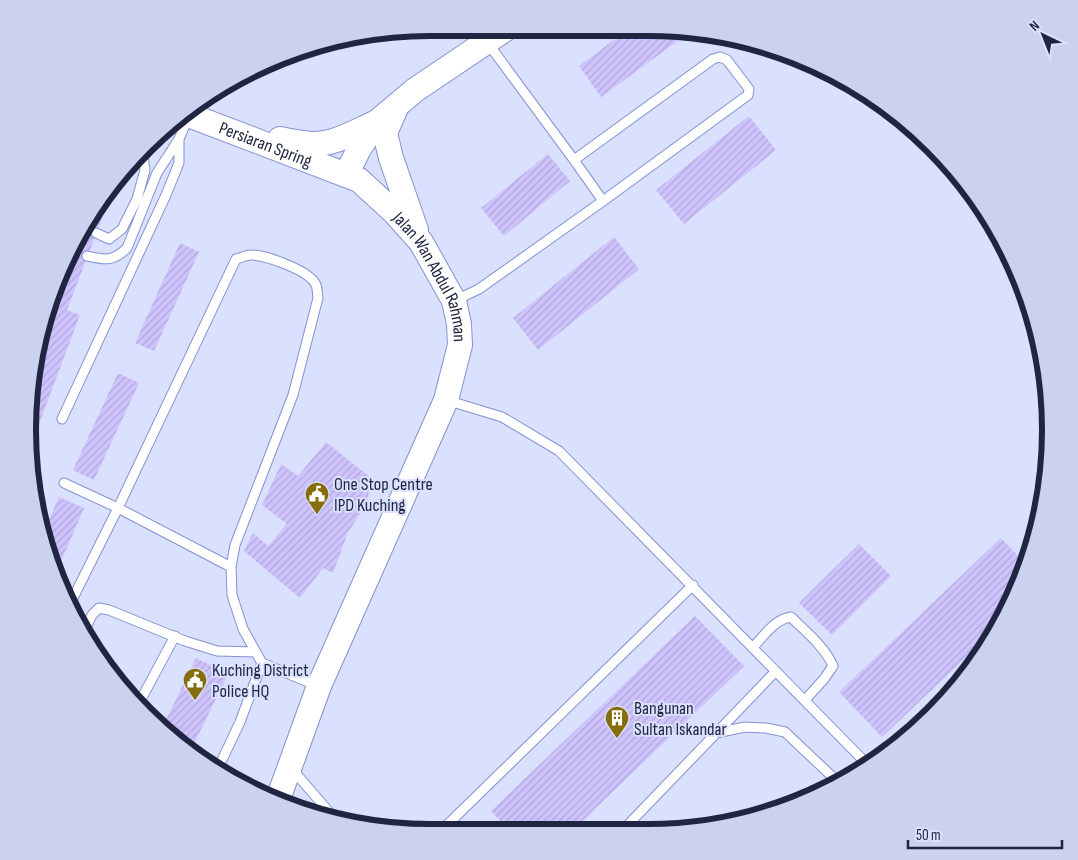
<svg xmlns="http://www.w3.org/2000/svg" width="1078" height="860" font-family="'Sofia Sans Condensed',sans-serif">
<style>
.building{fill:url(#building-hatch)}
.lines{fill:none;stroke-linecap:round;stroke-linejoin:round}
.service-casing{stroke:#8391d5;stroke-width:11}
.tertiary-casing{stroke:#8391d5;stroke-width:26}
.service{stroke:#fff;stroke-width:9}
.tertiary{stroke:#fff;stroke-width:24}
.labels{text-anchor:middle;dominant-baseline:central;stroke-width:4;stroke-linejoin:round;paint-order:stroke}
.street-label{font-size:18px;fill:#202641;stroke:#d9e1fe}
.poi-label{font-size:18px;fill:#202641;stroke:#d9e1fe;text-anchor:start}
.rim{fill:none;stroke:#202641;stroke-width:6}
</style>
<defs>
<pattern id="building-hatch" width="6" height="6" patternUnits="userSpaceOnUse" patternTransform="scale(1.25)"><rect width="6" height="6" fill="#cfc3fd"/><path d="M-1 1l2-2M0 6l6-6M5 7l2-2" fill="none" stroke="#b1a7da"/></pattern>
</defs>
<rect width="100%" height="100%" fill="#d9e1fe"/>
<!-- building -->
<path class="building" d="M630,28H674L690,32L601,97L579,66Z
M749,116L776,150L684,224L656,190Z
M548,154L570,181L504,236L481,208Z
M114,187L67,310L80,315L30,448L28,430L41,326L82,229Z
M614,237L639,269L538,350L513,318Z
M180,243L199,252L154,351L135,343Z
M118,373L139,383L94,480L73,470Z
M326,442L372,479L366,505L348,532L333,573L323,568L300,598L244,551L253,533L268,546L287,524L262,505L281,464L298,476Z
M59,497L84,508L57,571L42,536Z
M1001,538L1026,564L1009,608L995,630L882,737L839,692Z
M859,544L891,576L832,635L799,603Z
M695,616L744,666L574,829L507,828L491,811Z
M196,658L228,674L190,752L162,728Z"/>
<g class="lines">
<defs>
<path id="service" d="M574,160L713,59L720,57L727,60L749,89L748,95L603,201
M96,233L109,239L122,229L137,199L145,170L143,155L141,152
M87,256C105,260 113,262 127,248L157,173L179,139L189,116
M456,300L479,289L603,201L574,160L487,42
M446,400L502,417L559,451L868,765
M62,419L166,195L179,163V139
M64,483L118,508L231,567
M70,604L118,508L236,259C241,258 246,255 251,255C266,255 307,270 315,283C318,288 317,293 318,298L293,395L235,545L231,567L232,595L243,629L262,663L318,686
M83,634L92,615L99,608L109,610L185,641L217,651L256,652
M753,647C764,636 775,619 791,617C805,631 825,647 833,666L824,679L805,700
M138,705L175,636
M716,733L745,727L766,728L785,732L839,783
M217,768L223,758L240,722L262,663
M292,769L336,820
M445,827L693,585
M622,831L776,671"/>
<g id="tertiary">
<path d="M396,108L385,133L391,158L416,230"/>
<path id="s1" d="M186,114L359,180L394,212L421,242L454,301L459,324L460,345L446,400L319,686L277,802"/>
<path d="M280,139C290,141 301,143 311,144C334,145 356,131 377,122"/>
<path d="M346,175L360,147L377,122L415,90L507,28"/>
</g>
</defs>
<!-- service casing -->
<use href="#service" class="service-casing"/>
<!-- tertiary casing -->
<use href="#tertiary" class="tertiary-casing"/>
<!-- service -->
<use href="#service" class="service"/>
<!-- tertiary -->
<use href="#tertiary" class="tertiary"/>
</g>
<!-- icons -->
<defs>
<symbol id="civic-pin" viewBox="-11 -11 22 30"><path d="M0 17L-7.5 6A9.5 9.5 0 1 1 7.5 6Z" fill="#846d0a" stroke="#d9e1fe"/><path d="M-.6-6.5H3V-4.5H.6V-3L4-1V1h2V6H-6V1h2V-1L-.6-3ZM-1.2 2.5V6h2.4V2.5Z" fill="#fff"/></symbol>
<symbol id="building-pin" viewBox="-11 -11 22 30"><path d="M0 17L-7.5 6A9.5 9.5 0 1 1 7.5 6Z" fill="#846d0a" stroke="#d9e1fe"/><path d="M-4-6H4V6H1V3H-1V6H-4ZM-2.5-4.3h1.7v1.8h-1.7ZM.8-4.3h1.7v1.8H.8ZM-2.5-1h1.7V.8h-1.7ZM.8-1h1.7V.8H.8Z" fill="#fff"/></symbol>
</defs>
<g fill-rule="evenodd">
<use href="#civic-pin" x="303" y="480" width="28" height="38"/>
<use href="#civic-pin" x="181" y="666" width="28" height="38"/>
<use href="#building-pin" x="603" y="704" width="28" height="38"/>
</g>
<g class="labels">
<!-- street labels -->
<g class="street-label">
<text stroke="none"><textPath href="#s1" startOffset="85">Persiaran Spring</textPath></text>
<text stroke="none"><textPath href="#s1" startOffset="309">Jalan Wan Abdul Rahman</textPath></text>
</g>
<!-- poi labels -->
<g class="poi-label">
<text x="334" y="484">One Stop Centre<tspan x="334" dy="21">IPD Kuching</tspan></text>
<text x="212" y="670">Kuching District<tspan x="212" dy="21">Police HQ</tspan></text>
<text x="634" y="708">Bangunan<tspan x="634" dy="21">Sultan Iskandar</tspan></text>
</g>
</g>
<!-- crop -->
<path d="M0 0H1078V860H0ZM430 36H648A394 394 0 0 1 1042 430V430A394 394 0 0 1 648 824H430A394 394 0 0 1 36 430V430A394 394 0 0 1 430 36Z" fill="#cad2ef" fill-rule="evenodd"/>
<path class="rim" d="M430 36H648A394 394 0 0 1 1042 430V430A394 394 0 0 1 648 824H430A394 394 0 0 1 36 430V430A394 394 0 0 1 430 36Z"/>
<!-- north arrow -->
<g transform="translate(1043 35) rotate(317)" stroke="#d9e1fe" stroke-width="4" paint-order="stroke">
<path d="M0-4L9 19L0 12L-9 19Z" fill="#202641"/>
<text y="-8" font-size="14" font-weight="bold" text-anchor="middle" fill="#202641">N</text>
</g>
<!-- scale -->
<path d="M908 840v8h154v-8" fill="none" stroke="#202641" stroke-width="2.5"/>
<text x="916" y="840" font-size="15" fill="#202641" stroke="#d9e1fe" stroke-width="4" paint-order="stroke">50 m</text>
</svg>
